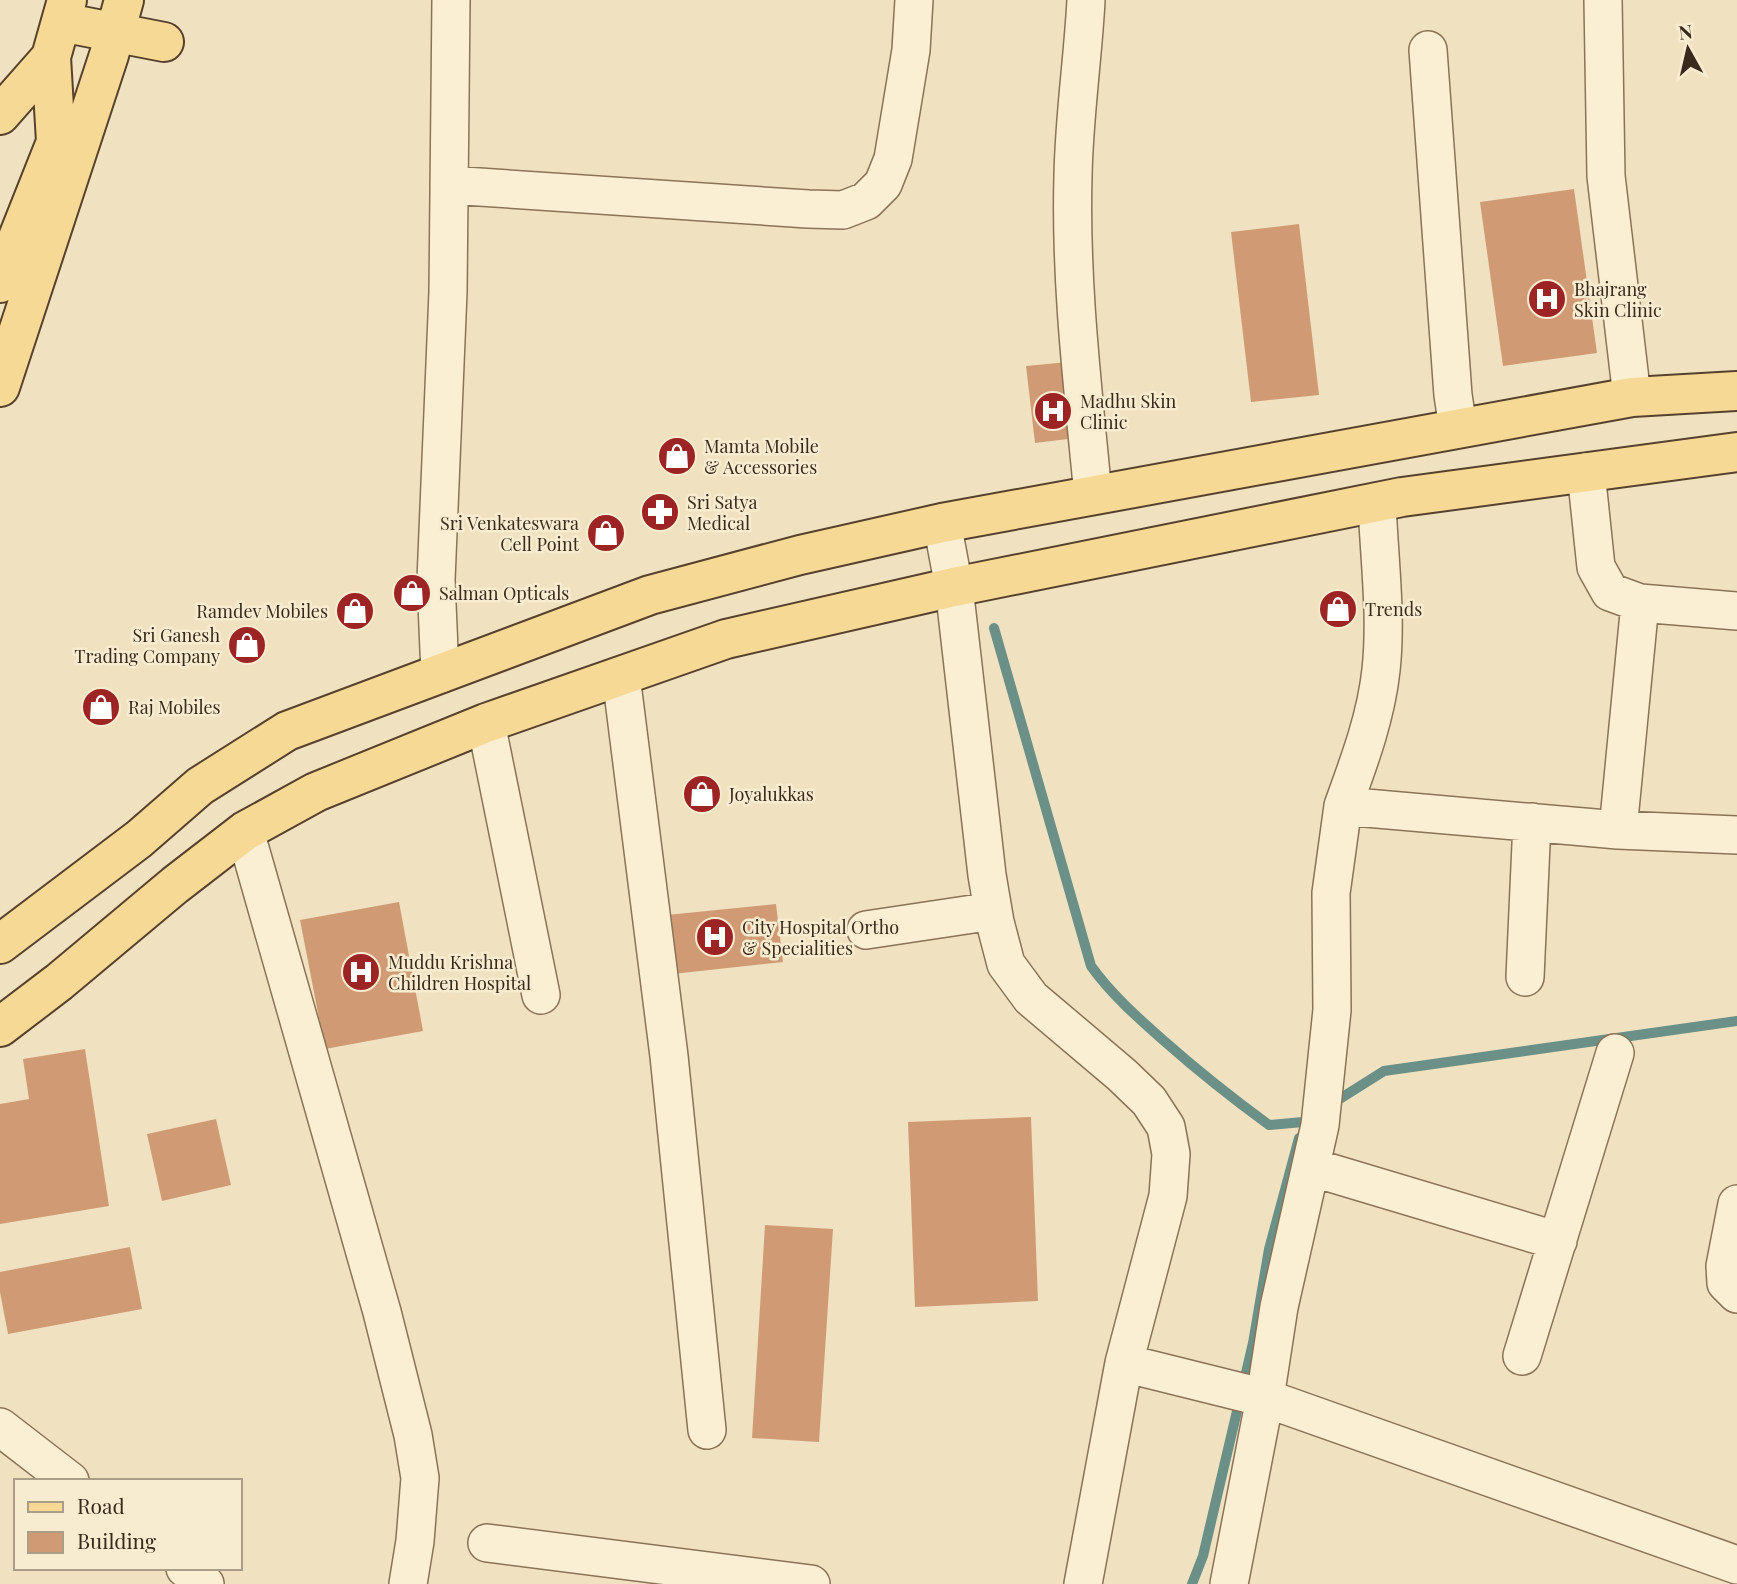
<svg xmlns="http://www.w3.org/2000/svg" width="1737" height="1584" font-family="'Playfair Display',serif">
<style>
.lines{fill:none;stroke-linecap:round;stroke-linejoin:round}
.stream{stroke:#6a9087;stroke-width:10}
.building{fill:#d09b74}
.minor-casing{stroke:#8a7357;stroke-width:40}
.major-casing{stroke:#57412c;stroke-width:42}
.minor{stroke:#faefd3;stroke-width:37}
.major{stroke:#f6d995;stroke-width:38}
.labels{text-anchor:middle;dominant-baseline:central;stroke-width:5;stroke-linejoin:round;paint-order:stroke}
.poi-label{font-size:18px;fill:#392a1c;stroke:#f7ecd0;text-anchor:start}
</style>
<rect width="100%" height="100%" fill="#f0e2c0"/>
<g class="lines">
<!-- stream -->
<path class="stream" d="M994,628L1091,966C1111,994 1137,1017 1163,1040C1197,1070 1232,1098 1269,1125L1303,1122L1313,1116
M1330,1105L1384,1071L1737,1021
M1192,1584L1203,1556L1253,1343L1269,1249L1299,1138"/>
</g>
<!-- building -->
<path class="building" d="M1574,189L1597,353L1503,366L1480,202Z
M1299,224L1319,395L1251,402L1231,232Z
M1068,362L1076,438L1035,443L1026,366Z
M399,902L423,1031L325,1049L300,920Z
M776,904L783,962L673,974L667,915Z
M85,1049L109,1206L0,1224V1104L29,1099L23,1059Z
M1031,1117L1038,1301L915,1307L908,1122Z
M216,1119L231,1185L162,1201L147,1134Z
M765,1225L833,1229L819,1442L752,1438Z
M130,1247L142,1309L8,1334L0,1292V1272Z"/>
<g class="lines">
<defs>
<path id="minor" d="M1086,0C1083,58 1074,117 1073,176C1070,282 1083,389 1093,495
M1603,0L1606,176L1632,397
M1428,50L1453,395L1458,428
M449,185L808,209L843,210L866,201L883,184L893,159L911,50L914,0
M1586,472L1596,567L1610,592L1640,603L1737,611
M942,523L954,587L987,875L995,922L1006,964L1031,998L1122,1075L1149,1101L1166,1127L1171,1154L1168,1196L1124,1363L1083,1584
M440,674L436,580L448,292L451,0
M621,676L669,1056L707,1430
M486,723L541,995
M1343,806C1359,762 1376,717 1381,670C1387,615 1379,558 1377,502
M1618,830L1640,603
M245,831L382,1312L413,1435L420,1478L415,1541L408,1584
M866,930L993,911
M1525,977L1532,822
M1311,1167L1558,1241
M1737,1204L1725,1266L1726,1283L1737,1294
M1522,1356L1615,1053
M1124,1363L1265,1398L1737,1565
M0,1427L70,1481
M487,1543L811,1584
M185,1568L205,1584
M1229,1584L1265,1398L1279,1307L1320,1125L1332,1010L1331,893L1343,806L1618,830L1737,835"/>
<path id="major" d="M61,22L164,42
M0,115L51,57
M0,283L56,142L51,57L67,0
M0,387L109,55L124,0
M0,944L139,839L200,786L287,731L650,595L800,555L942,523L1632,397L1737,391
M0,1027L59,982L175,885L245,831L316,792L486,723L726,639L954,587L1402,497L1737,452"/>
</defs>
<!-- minor casing -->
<use href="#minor" class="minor-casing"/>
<!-- major casing -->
<use href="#major" class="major-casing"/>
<!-- minor -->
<use href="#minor" class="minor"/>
<!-- major -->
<use href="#major" class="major"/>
</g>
<!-- icons -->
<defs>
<symbol id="hospital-disc" viewBox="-11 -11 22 22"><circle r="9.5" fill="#9c2424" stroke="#f7ecd0"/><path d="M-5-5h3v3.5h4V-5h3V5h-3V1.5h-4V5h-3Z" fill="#fff"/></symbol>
<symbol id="shop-disc" viewBox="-11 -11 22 22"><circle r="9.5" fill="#9c2424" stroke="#f7ecd0"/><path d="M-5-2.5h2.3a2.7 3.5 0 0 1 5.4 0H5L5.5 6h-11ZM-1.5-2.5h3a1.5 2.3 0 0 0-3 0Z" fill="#fff"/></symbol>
<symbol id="pharmacy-disc" viewBox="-11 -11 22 22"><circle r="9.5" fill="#9c2424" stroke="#f7ecd0"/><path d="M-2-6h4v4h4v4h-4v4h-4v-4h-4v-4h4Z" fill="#fff"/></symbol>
</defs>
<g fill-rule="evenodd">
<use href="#hospital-disc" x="1525" y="277" width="44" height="44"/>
<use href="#hospital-disc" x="1031" y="389" width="44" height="44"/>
<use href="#shop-disc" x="655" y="434" width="44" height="44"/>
<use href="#pharmacy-disc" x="638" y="490" width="44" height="44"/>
<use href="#shop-disc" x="584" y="511" width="44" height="44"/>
<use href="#shop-disc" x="390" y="571" width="44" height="44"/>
<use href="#shop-disc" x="1316" y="587" width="44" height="44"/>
<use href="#shop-disc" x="333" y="589" width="44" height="44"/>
<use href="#shop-disc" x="225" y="623" width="44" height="44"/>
<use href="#shop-disc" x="79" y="685" width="44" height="44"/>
<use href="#shop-disc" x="680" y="772" width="44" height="44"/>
<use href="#hospital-disc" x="693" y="915" width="44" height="44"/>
<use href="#hospital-disc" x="339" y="950" width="44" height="44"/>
</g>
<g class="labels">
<!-- poi labels -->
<g class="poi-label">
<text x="1574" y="289">Bhajrang<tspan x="1574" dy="21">Skin Clinic</tspan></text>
<text x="1080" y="401">Madhu Skin<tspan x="1080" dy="21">Clinic</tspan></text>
<text x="704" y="446">Mamta Mobile<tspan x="704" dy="21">&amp; Accessories</tspan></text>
<text x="687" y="502">Sri Satya<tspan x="687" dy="21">Medical</tspan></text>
<text x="579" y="523" text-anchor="end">Sri Venkateswara<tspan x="579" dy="21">Cell Point</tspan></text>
<text x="439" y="593">Salman Opticals</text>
<text x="1365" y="609">Trends</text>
<text x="328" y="611" text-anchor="end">Ramdev Mobiles</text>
<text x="220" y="635" text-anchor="end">Sri Ganesh<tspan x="220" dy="21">Trading Company</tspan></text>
<text x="128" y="707">Raj Mobiles</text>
<text x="729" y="794">Joyalukkas</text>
<text x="742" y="927">City Hospital Ortho<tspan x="742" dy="21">&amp; Specialities</tspan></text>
<text x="388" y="962">Muddu Krishna<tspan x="388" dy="21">Children Hospital</tspan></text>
</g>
</g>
<!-- legend -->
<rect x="14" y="1479" width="228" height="91" fill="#f7ecd0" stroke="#ab9e88" stroke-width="2"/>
<rect x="28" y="1502" width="35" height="10" fill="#f6d995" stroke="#ab9e88" stroke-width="2"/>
<text x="77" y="1514" font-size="21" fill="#392a1c">Road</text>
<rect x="28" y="1532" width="35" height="21" fill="#d09b74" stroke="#ab9e88" stroke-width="2"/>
<text x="77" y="1549" font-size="21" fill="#392a1c">Building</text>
<!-- north arrow -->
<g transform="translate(1688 49) rotate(352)" stroke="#f7ecd0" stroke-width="5" paint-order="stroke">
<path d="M0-5L12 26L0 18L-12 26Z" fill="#392a1c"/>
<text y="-10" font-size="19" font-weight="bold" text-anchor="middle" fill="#392a1c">N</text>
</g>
</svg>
